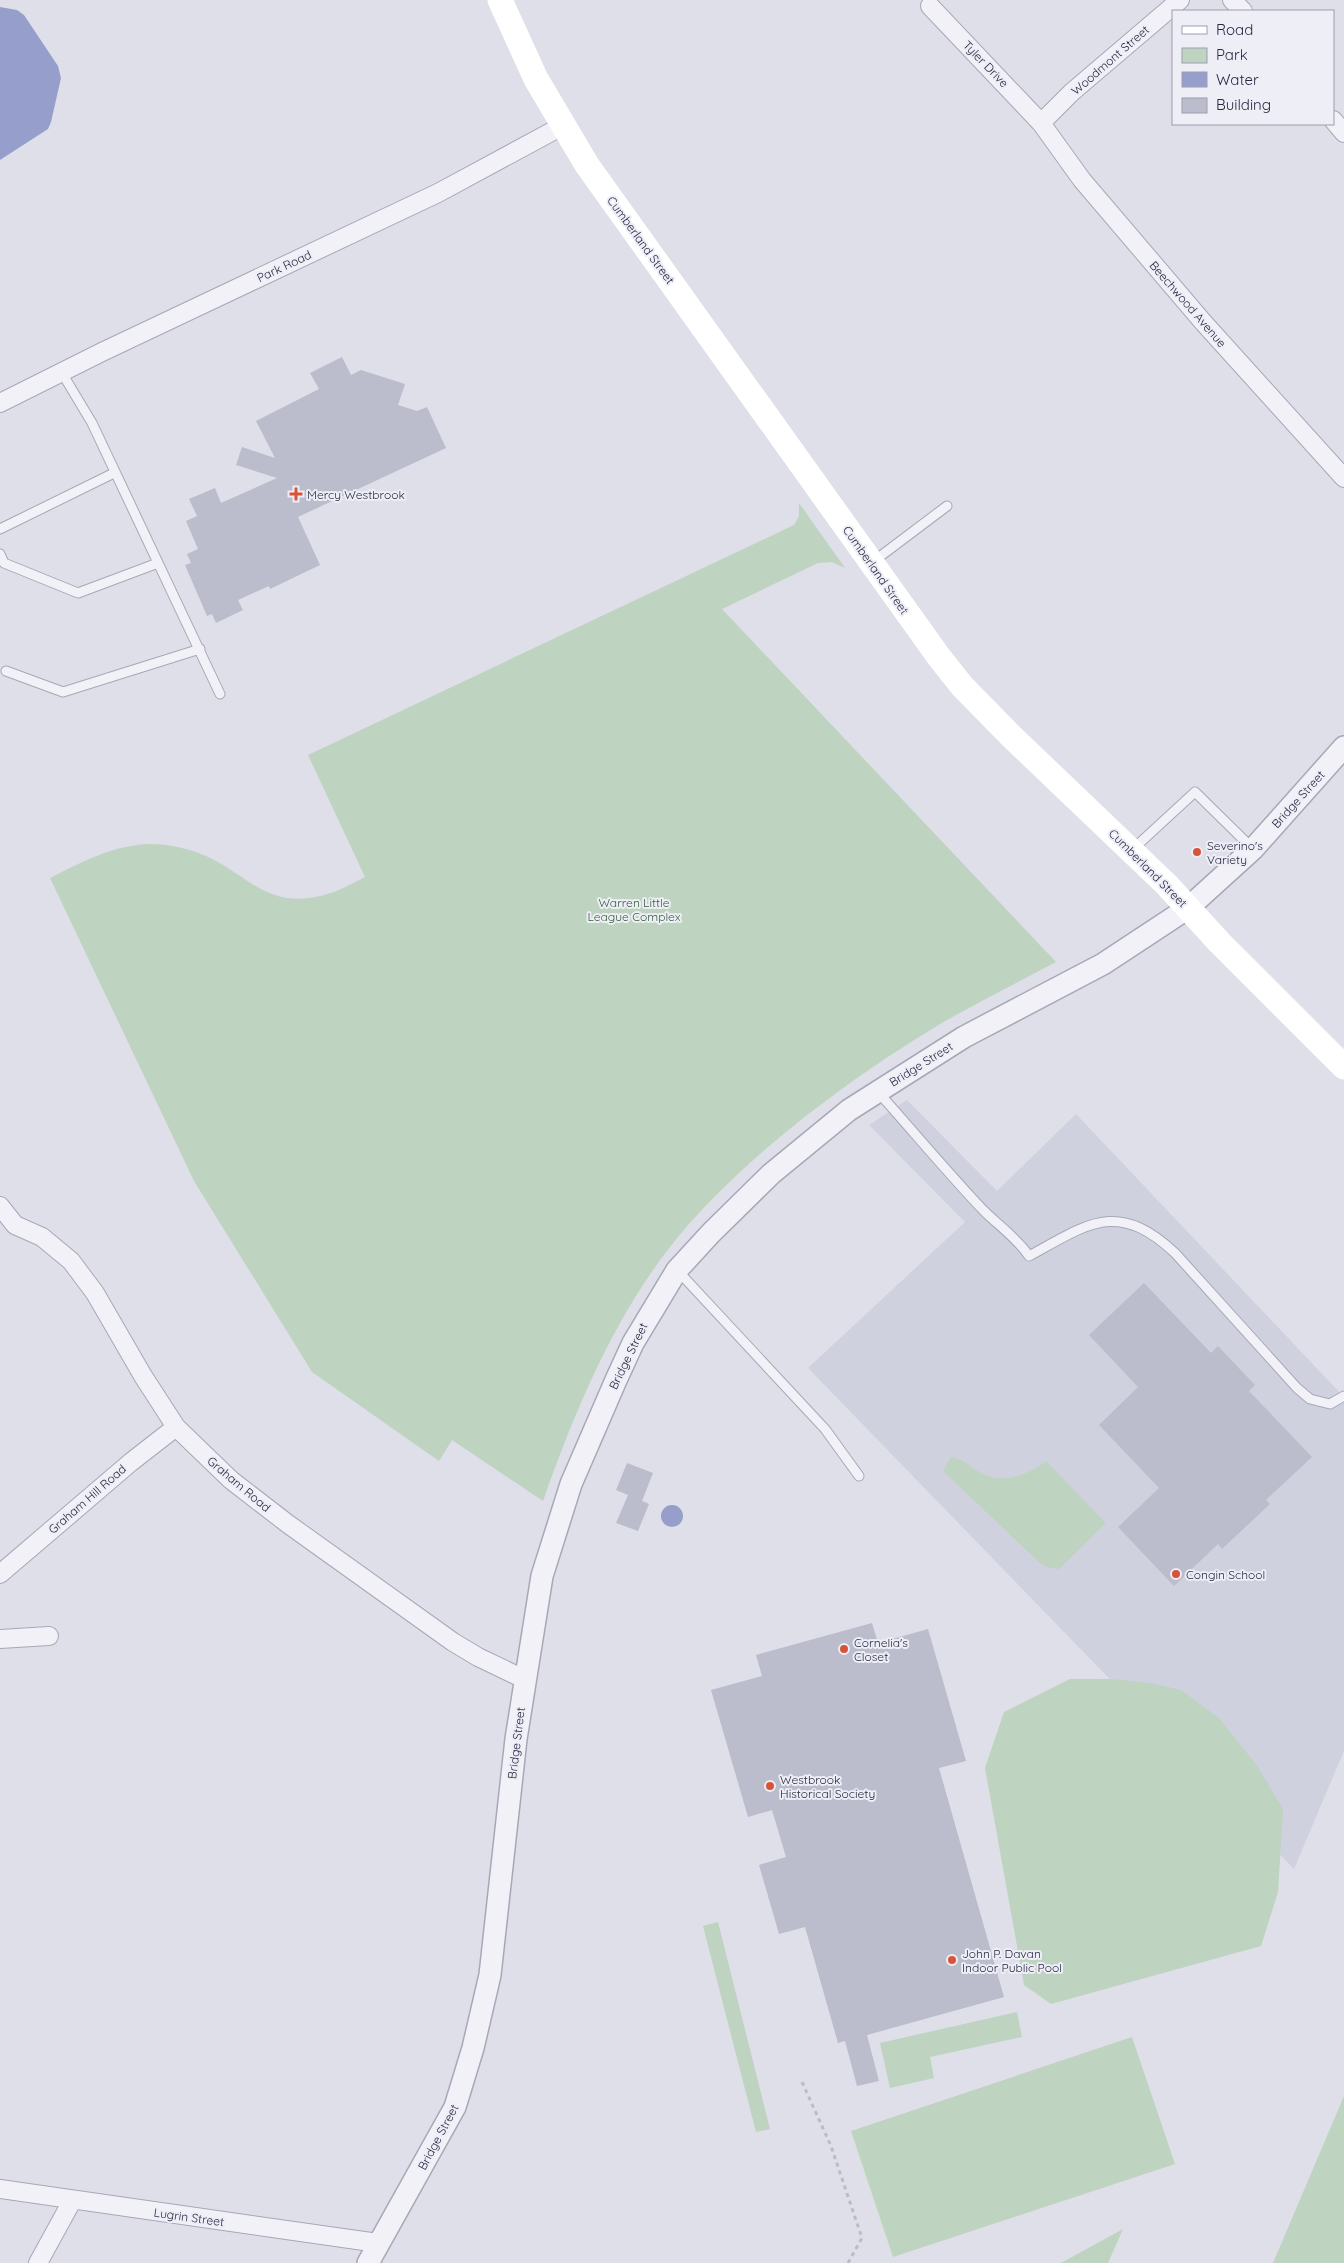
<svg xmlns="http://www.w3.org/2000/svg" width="1344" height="2263" font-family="Quicksand,sans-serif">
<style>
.built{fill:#d0d1de}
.green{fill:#bed3c0}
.water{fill:#969fcc}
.building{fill:#bbbccc}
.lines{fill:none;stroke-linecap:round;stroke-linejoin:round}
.service-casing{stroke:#a7a8b7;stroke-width:11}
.minor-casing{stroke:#a7a8b7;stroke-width:20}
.tertiary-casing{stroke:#a7a8b7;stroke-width:24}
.path{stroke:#bcbcc8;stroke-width:3;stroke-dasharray:4 4;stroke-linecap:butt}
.service{stroke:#f1f1f7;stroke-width:9}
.minor{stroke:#f1f1f7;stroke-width:18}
.tertiary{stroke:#f1f1f7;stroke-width:21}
.secondary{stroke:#fff;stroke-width:25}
.poi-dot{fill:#d85439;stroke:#edeef6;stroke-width:2}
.labels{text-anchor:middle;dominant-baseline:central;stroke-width:4;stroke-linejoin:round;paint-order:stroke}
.street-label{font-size:12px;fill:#262741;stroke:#edeef6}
.poi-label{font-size:12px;fill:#262741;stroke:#edeef6;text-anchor:start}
.park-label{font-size:12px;fill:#325d38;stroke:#edeef6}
</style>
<rect width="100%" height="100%" fill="#dedfe9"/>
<!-- built -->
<path class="built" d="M907,1100L997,1191L1076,1114L1344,1397V1751L1294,1869L808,1368L965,1222L869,1125Z"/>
<!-- green -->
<path class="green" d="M799,503L845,568L832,562L818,563L722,609L1056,962C1020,981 983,1000 947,1020C854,1075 747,1154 678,1237C615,1314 576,1408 543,1501L452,1440L439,1461L312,1372L194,1181L50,878C82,862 113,845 150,844C172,844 196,850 216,861C254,882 271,907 320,896C336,893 351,884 365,877L308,755L794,525L799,516Z
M951,1457C963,1459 970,1467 981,1473C1003,1485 1028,1475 1046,1461L1106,1523L1059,1569L1047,1567L1040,1563L943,1471Z
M1070,1679H1111L1150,1683L1181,1690L1219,1718L1258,1767L1283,1809L1278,1892L1261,1946L1051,2004L1024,1985L985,1768L1004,1712Z
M718,1922L770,2129L756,2132L703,1926Z
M1017,2012L1022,2037L930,2057L934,2078L890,2088L880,2043Z
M1132,2037L1175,2164L893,2257L851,2131Z
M1344,2096V2263H1273Z
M1123,2229L1108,2263H1061Z"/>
<!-- water -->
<path class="water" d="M0,7L17,10L24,15L58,66L61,78L51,122L48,129L0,160Z
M661 1516a11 11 0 1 1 22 0a11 11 0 1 1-22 0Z"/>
<!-- building -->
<path class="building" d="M342,357L351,375L361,370L405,384L398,405L417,411L427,407L446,448L298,517L320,565L270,589L269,586L238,600L243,610L216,623L212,614L207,616L185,565L191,563L187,554L198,549L186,521L197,516L189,499L215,488L221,503L277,478L236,465L242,447L275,458L256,421L319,389L310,373Z
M1144,1283L1211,1353L1218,1346L1255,1385L1249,1391L1312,1457L1266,1500L1270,1504L1222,1549L1218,1544L1174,1586L1118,1527L1159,1488L1099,1425L1138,1387L1089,1335Z
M627,1463L653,1473L642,1501L649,1504L638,1531L616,1523L628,1495L616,1490Z
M872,1623L878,1643L928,1629L966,1761L939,1768L1004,1997L867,2035L879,2081L857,2086L845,2041L838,2043L805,1927L779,1934L759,1865L786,1857L772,1810L748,1817L711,1690L762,1676L756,1655Z"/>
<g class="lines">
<defs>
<path id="service" d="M62,373L92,423L220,694
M0,529L114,473
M0,554L4,563L78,593L158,563
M874,561L947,506
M6,671L63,692L200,649
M1132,850L1195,792L1253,849
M878,1092C913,1131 947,1172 983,1210C999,1226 1017,1238 1029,1256C1088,1224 1117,1199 1175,1253L1297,1388L1310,1399L1330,1404L1344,1396
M677,1270L825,1429L859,1476"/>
<path id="minor" d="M1232,0L1243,11
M930,6L1041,123L1082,180L1203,322L1344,478
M1333,120L1344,133
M1041,123L1072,92L1180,0
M0,403L102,352L438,193L564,125
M0,1206L15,1225L42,1237L71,1261L95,1293L143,1376L176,1427L231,1480L288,1524L453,1642L478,1657L526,1680
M0,1574L131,1462L176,1427
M0,1639L49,1636
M0,2189L378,2243
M38,2263L72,2201"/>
<path id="tertiary" d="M368,2263L455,2107L473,2048L490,1975L516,1739L542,1576L571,1484L616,1380L633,1343L677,1270L711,1233L771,1174L849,1110L964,1037L1103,964L1188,908L1253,849L1344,747"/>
</defs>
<!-- service casing -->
<use href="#service" class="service-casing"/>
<!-- minor casing -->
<use href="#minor" class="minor-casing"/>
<!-- tertiary casing -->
<use href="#tertiary" class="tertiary-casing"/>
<!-- path -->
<path class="path" d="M802,2082L831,2146L862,2238L848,2263"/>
<!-- service -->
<use href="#service" class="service"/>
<!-- minor -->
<use href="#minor" class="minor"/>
<!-- tertiary -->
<use href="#tertiary" class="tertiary"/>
<!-- secondary -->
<path class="secondary" d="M500,0L536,79L587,165L939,657L962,686L1012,737L1167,885L1219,942L1344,1067"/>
</g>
<!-- markers -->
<g class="poi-dot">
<path d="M293.5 486.5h5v5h5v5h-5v5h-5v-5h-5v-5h5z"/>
<circle cx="1197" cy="852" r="5"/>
<circle cx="1176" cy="1574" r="5"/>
<circle cx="844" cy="1649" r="5"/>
<circle cx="770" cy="1786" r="5"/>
<circle cx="952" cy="1960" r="5"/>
</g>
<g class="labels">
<!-- street labels -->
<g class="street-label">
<text transform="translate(1110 60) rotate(-41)">Woodmont Street</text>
<text transform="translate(986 64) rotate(46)">Tyler Drive</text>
<text transform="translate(641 240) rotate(54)">Cumberland Street</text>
<text transform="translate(284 266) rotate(-25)">Park Road</text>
<text transform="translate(1188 304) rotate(49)">Beechwood Avenue</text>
<text transform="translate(876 570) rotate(55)">Cumberland Street</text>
<text transform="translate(1298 799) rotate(-48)">Bridge Street</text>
<text transform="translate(1148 868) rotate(45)">Cumberland Street</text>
<text transform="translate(921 1064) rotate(-32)">Bridge Street</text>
<text transform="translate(628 1356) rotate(-64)">Bridge Street</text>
<text transform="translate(239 1484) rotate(40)">Graham Road</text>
<text transform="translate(87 1499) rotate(-41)">Graham Hill Road</text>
<text transform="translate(516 1743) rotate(-83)">Bridge Street</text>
<text transform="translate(438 2137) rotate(-62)">Bridge Street</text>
<text transform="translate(189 2217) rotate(8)">Lugrin Street</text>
</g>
<!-- poi labels -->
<g class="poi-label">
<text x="307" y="494">Mercy Westbrook</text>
<text x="1207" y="845">Severino's<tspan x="1207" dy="14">Variety</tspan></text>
<text x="1186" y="1574">Congin School</text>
<text x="854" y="1642">Cornelia's<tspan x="854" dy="14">Closet</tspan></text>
<text x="780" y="1779">Westbrook<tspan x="780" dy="14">Historical Society</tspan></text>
<text x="962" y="1953">John P. Davan<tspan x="962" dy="14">Indoor Public Pool</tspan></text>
</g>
<!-- park labels -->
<g class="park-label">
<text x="634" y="902">Warren Little<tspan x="634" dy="14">League Complex</tspan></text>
</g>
</g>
<!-- legend -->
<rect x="1172" y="10" width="162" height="115" fill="#edeef6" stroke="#9d9eae"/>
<rect x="1182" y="26" width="25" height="8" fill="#ffffff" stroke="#9d9eae"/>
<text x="1216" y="35" font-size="15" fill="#262741">Road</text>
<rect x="1182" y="48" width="25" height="15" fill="#bed3c0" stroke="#9d9eae"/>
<text x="1216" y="60" font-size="15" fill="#262741">Park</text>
<rect x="1182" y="72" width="25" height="15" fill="#969fcc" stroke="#9d9eae"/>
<text x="1216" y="85" font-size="15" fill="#262741">Water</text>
<rect x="1182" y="98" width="25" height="15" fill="#bbbccc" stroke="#9d9eae"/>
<text x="1216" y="110" font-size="15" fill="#262741">Building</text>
</svg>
